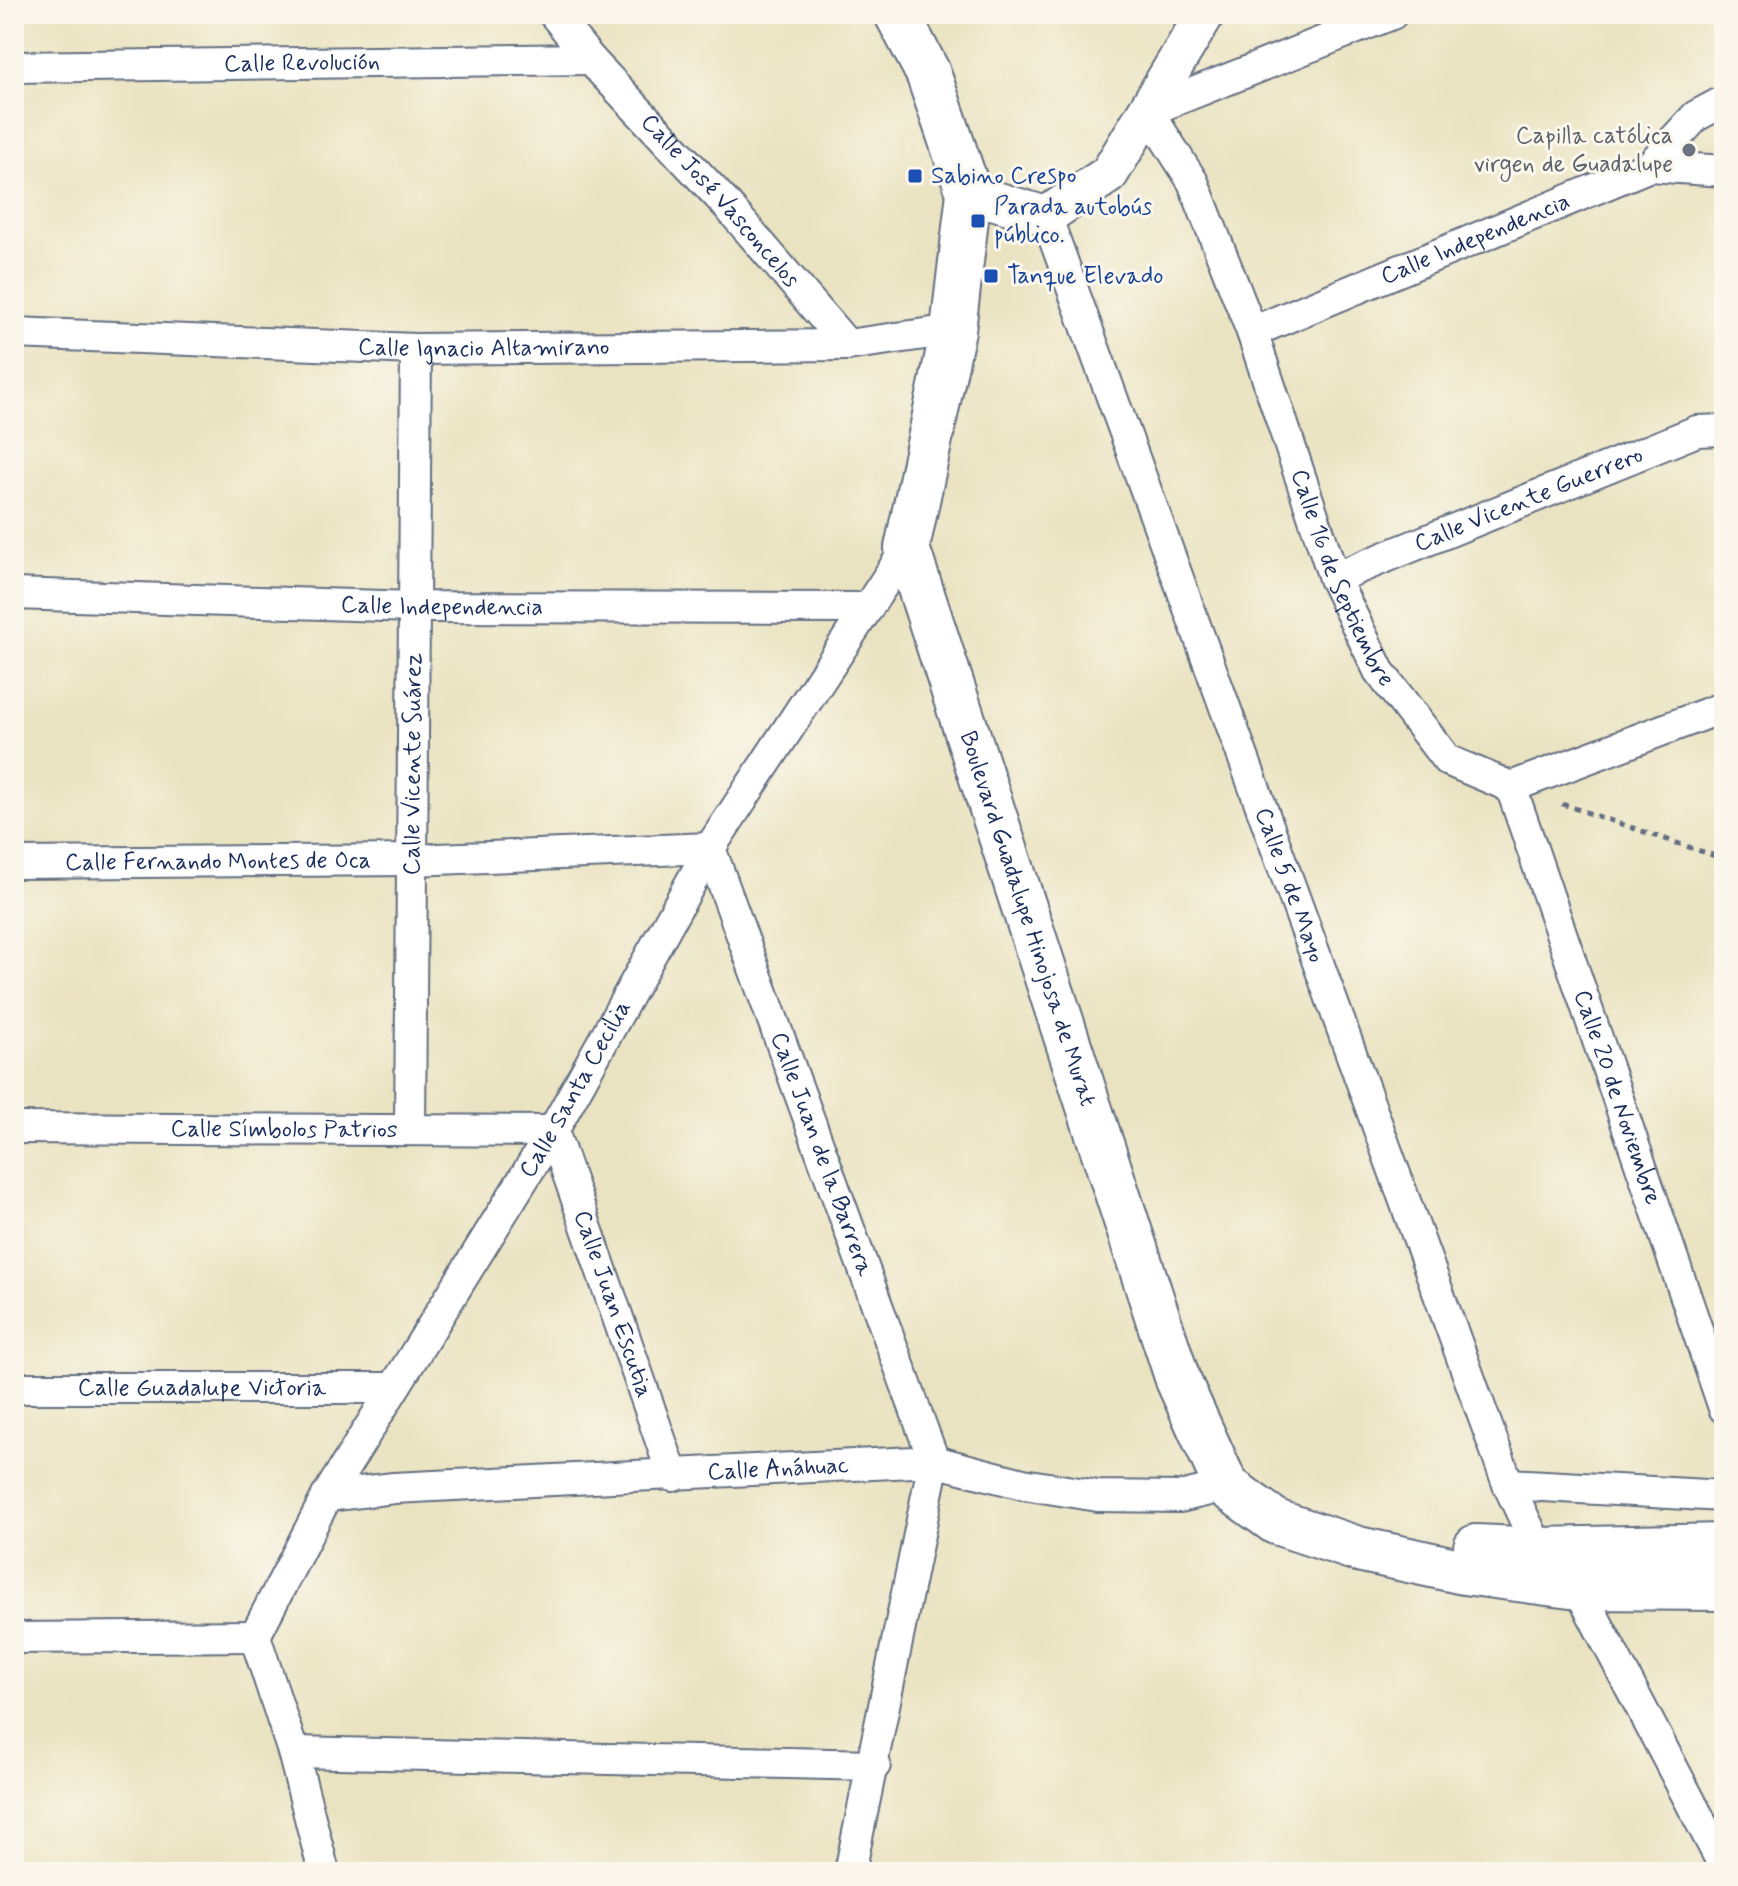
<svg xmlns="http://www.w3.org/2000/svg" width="1738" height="1886" font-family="Mynerve,sans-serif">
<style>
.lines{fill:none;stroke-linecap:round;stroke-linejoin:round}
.minor-casing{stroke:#636e81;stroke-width:34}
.tertiary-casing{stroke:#636e81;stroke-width:42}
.secondary-casing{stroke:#636e81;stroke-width:48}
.path{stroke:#636e81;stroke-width:5;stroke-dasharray:6 6;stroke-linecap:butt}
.minor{stroke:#fff;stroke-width:30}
.tertiary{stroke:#fff;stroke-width:38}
.secondary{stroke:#fff;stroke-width:44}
.worship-dot{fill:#6b7280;stroke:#fbf7ec;stroke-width:3}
.transit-dot{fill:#1a4fb4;stroke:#fbf7ec;stroke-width:3}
.labels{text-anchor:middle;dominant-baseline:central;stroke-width:6;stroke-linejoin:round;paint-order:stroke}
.street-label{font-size:24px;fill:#1b2f5e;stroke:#fbf7ec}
.worship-label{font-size:24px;fill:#5b616d;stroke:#fbf7ec;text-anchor:end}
.transit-label{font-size:24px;fill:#164399;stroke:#fbf7ec;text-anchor:start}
</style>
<rect width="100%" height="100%" fill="#fbf7ec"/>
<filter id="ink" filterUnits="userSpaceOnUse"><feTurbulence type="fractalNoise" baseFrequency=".0125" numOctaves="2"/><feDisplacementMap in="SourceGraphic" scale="16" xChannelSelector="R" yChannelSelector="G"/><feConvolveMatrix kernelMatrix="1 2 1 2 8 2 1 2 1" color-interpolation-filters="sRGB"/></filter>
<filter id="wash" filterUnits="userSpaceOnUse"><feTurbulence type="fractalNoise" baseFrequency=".006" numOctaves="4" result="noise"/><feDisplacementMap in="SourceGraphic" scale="32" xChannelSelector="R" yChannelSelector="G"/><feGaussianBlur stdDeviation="1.8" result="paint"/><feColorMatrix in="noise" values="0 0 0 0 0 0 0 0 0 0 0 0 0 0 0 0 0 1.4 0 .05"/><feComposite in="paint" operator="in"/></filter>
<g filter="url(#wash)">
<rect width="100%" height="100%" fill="#eae3c1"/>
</g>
<g filter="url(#ink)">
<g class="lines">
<defs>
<g id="minor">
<path id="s1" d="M554,14L590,59L727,205L847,345"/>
<path id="s2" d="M1392,14L1148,111L1193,182L1252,332L1334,578L1379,671L1447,760L1511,787"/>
<path id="s3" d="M14,67L590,59"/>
<path d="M1650,166L1724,171"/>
<path id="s4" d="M1046,216L1508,1484L1539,1550L1578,1587L1724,1866"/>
<path id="s5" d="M1252,332L1650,166L1696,116L1724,101"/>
<path id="s6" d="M14,333L416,349L847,345L953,330"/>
<path id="s7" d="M1334,578L1697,431L1724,430"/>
<path id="s8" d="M14,594L414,607L868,608"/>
<path id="s9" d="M1511,787L1724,1408"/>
<path d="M1511,787L1724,707"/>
<path id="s10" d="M14,863L412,860L710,848L934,1461L850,1872"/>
<path id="s11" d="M14,1128L553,1131L673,1476"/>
<path id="s12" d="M410,1130L416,349"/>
<path id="s13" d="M14,1388H392"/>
<path d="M1508,1484L1724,1496"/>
<path id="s14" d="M327,1496L394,1488L934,1461L1023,1484L1098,1496L1180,1497L1226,1486"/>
<path id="s15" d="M255,1636L327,1496L553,1131L710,848L907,548"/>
<path d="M255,1636L293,1752L324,1872"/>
<path d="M14,1638L255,1636"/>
<path d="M293,1752L875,1765"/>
</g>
<path id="tertiary" d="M969,193L1046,216L1109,174L1205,14"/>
<g id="secondary">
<path id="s16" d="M897,14L928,73L969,193L953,330L907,548L1178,1380L1226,1486L1276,1522L1358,1549L1464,1572L1578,1587L1724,1588"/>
<path d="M1476,1547L1539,1550L1724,1546"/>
</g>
</defs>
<!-- minor casing -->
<use href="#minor" class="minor-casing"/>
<!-- tertiary casing -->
<use href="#tertiary" class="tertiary-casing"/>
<!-- secondary casing -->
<use href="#secondary" class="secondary-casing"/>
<!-- path -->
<path class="path" d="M1562,804L1724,859"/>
<!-- minor -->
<use href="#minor" class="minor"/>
<!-- tertiary -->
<use href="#tertiary" class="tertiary"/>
<!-- secondary -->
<use href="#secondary" class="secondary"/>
</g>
</g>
<!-- markers -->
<circle class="worship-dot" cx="1689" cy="150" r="8"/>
<g class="transit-dot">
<rect x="907" y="168" width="16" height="16" rx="4"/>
<rect x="970" y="213" width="16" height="16" rx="4"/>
<rect x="983" y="268" width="16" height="16" rx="4"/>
</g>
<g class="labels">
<!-- street labels -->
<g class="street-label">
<text stroke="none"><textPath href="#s3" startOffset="288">Calle Revolución</textPath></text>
<text stroke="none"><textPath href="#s1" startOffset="250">Calle José Vasconcelos</textPath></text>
<text stroke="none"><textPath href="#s5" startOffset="242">Calle Independencia</textPath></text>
<text stroke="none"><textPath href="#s6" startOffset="470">Calle Ignacio Altamirano</textPath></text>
<text stroke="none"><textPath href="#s7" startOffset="210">Calle Vicente Guerrero</textPath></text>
<text stroke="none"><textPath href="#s2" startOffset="770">Calle 16 de Septiembre</textPath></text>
<text stroke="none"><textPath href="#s8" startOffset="428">Calle Independencia</textPath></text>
<text stroke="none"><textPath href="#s12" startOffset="366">Calle Vicente Suárez</textPath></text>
<text stroke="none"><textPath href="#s10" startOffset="204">Calle Fernando Montes de Oca</textPath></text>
<text stroke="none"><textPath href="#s4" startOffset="712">Calle 5 de Mayo</textPath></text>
<text stroke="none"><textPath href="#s16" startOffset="944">Boulevard Guadalupe Hinojosa de Murat</textPath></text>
<text stroke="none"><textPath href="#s15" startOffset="634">Calle Santa Cecilia</textPath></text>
<text stroke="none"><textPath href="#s9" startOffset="328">Calle 20 de Noviembre</textPath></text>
<text stroke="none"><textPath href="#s11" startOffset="270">Calle Símbolos Patrios</textPath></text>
<text stroke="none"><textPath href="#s10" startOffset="1022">Calle Juan de la Barrera</textPath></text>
<text stroke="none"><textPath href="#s11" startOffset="722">Calle Juan Escutia</textPath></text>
<text stroke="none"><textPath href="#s13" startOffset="188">Calle Guadalupe Victoria</textPath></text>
<text stroke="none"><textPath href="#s14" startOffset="452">Calle Anáhuac</textPath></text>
</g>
<!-- worship labels -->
<g class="worship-label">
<text x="1673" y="136">Capilla católica<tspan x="1673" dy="28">virgen de Guadalupe</tspan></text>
</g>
<!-- transit labels -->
<g class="transit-label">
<text x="931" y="176">Sabino Crespo</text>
<text x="994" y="207">Parada autobús<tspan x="994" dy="28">público.</tspan></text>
<text x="1007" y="276">Tanque Elevado</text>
</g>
</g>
<!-- margin -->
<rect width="1738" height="1886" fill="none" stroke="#fbf7ec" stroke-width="48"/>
</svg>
